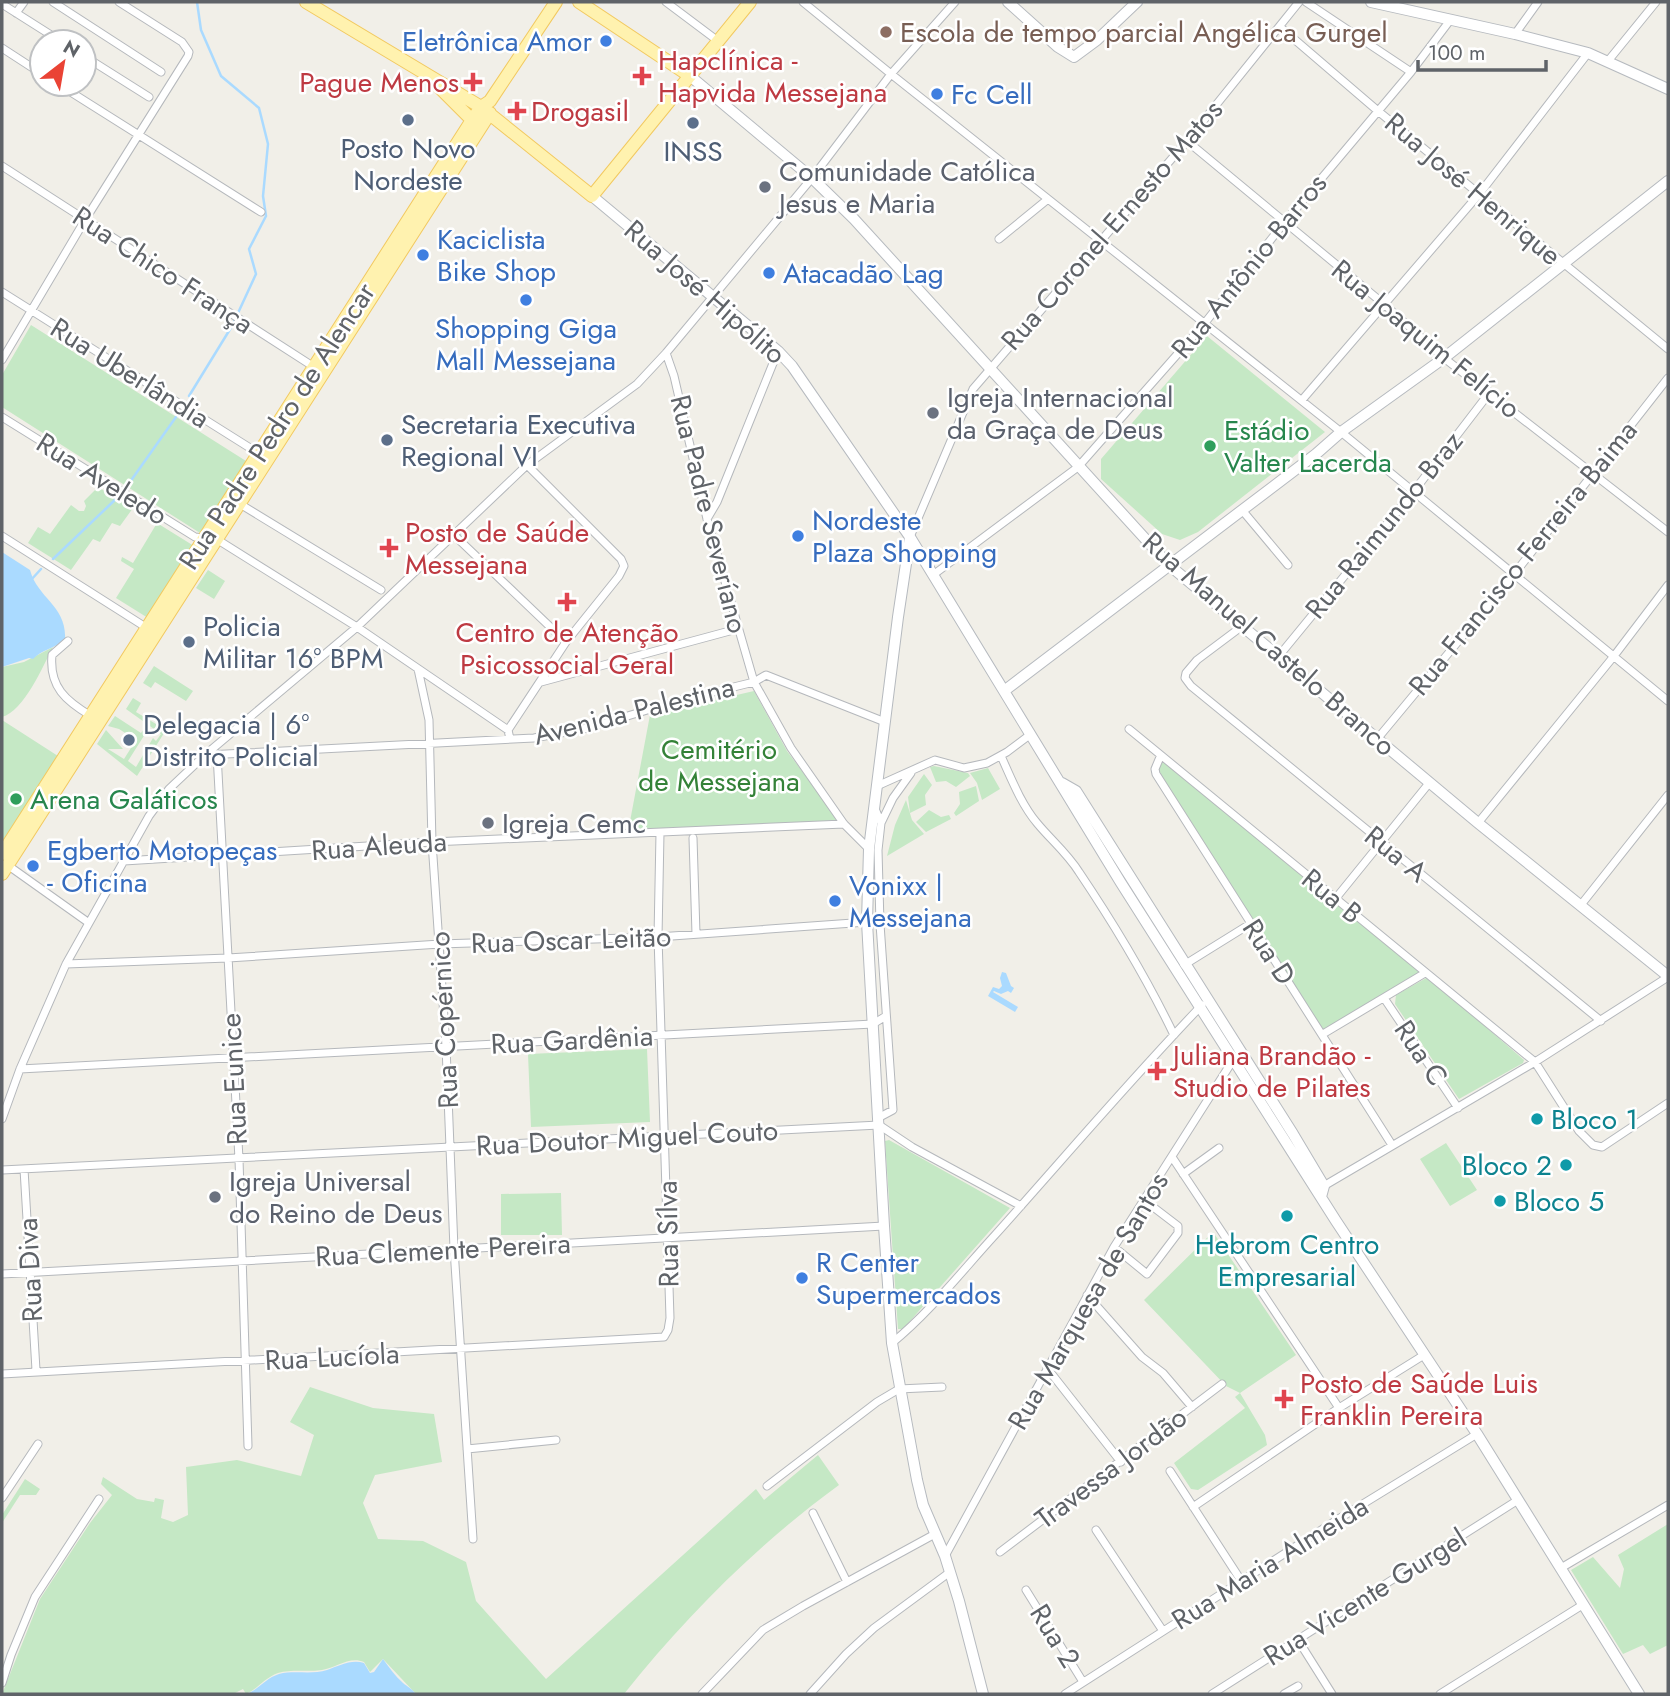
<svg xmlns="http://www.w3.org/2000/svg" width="1670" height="1696" font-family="Jost,sans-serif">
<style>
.green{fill:#c5e8c5}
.water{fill:#aadaff}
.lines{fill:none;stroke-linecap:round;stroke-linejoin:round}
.stream{stroke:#aadaff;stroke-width:2.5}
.street-casing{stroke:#b5b8bc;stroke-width:9}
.secondary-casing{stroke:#b6babf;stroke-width:12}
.primary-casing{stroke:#f2c960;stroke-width:14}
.street{stroke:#fff;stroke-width:7}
.secondary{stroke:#fff;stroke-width:10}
.primary{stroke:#fff2af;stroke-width:12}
.education-dot{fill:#8d6e63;stroke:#fff;stroke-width:2.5}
.shop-dot{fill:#3f7fe0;stroke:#fff;stroke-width:2.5}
.health-dot{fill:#e0444e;stroke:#fff;stroke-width:2.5}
.service-dot{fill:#5c6f8a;stroke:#fff;stroke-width:2.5}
.worship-dot{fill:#6b7280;stroke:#fff;stroke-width:2.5}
.leisure-dot{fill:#2e9e5b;stroke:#fff;stroke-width:2.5}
.culture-dot{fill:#0f9aa8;stroke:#fff;stroke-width:2.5}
.labels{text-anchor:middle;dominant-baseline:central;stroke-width:5;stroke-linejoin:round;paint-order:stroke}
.education-label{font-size:28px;fill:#785e54;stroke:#fff;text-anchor:start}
.shop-label{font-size:28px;fill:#366cbe;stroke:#fff;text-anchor:start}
.health-label{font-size:28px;fill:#be3a42;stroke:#fff;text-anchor:start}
.service-label{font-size:28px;fill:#4e5e75;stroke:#fff;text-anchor:start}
.worship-label{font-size:28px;fill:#5b616d;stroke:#fff;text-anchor:start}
.street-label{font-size:28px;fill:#5f6368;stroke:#fff}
.leisure-label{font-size:28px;fill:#27864d;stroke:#fff;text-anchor:start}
.park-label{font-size:28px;fill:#348238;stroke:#fff}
.culture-label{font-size:28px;fill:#0d838f;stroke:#fff;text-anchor:start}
</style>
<rect width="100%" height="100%" fill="#f1efe8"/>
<!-- green -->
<path class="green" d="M31,325L246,461L200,533L2,407V375Z
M1207,336L1325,432L1198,532L1180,540L1162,534L1101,479V459Z
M98,487L133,508L120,526L112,523L100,542L93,539L71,570L28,543L38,527L50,534L71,505L79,511H84L86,506L84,501Z
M157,523L194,546L148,618L116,598L134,569L121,561L122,557L133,563Z
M208,570L225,581L214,599L196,588Z
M53,647C43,666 24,711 2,717V667L24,662Z
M154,666L193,691L186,701L155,682L151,688L143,683Z
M754,691L787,751L843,826L628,832L650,715Z
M133,698L141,703L136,712L166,730L137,776L97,744L106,730L123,749H108L124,759L136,740L119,729L108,726L115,716L141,733L144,729L147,731L128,761L136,767L153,738L156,741L161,734L126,709Z
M2,720L58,756L2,842Z
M1160,758L1425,973L1323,1034L1156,774Z
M934,766L968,773L970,776L956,787L946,781L936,782L930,767Z
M988,768L1000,789L982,800L977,783L970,773Z
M924,774L932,785L925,795L926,805L910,813L908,797Z
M976,786L979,801L956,816L954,813L960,804L959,792Z
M906,800L912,820L924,834L887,856L895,825Z
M929,810L941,817L949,815L951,819L926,832L916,822Z
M1428,977L1524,1060L1523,1063L1459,1099L1395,1004L1396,995Z
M647,1049L650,1122L531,1127L528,1054Z
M889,1140L1010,1208L903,1329H898L885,1141Z
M1446,1143L1477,1190L1450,1206L1420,1159Z
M561,1193L562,1235H501V1194Z
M1213,1232L1296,1355L1240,1393L1265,1435L1267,1445L1198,1490L1191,1489L1174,1463L1245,1408L1235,1397L1240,1393L1226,1386L1144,1300Z
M310,1387L373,1408L434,1414L442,1462L375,1475L363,1503L378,1539L423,1541L466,1562L476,1601L546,1679L756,1489L764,1500L818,1455L839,1485C758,1544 686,1616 624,1694H416L383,1659L370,1672L364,1662C349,1656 336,1668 322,1670C307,1672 291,1669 278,1673C264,1678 258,1689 246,1694L243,1689L233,1694H2L40,1599L90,1523L112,1495L101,1484L103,1477L137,1499L154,1502L155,1498L164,1500L161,1518L173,1522L188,1515L186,1467L237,1460L301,1476L314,1435L290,1422Z
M25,1479L40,1489L36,1495H20L2,1523V1515Z
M1668,1524V1645L1650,1654L1643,1645L1623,1654L1571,1570L1593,1557L1620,1588L1624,1569L1618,1555Z"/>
<!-- water -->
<path class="water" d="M2,552L30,570C38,599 67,606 65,639C56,648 41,650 33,659L29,658L2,667Z
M1002,972L1006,973L1011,986L1014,988L1011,993L1008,991L1001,994L994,991L993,992L1018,1007L1015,1012L988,996L993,987L999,989L1002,986L1000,978Z
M383,1659C389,1667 395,1676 403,1683C408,1687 411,1688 416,1694H247C259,1689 266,1678 279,1674C294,1670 312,1675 327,1670C339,1666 351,1659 364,1663L370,1673L374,1672Z"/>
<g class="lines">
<!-- stream -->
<path class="stream" d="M189,396L232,326L256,274L249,249L266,216L263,196L268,144L259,108L221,76L201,30L197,2
M125,489L176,417
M53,559L118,497
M31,580L41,569"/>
<defs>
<path id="street" d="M53,2L161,72
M666,2L718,41
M803,2L891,74L1341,432L1668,701
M1306,2L1411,72
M2,4L62,42
M16,13L24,2
M1280,27L1378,111L1668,349
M1515,34L1538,2
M2,48L42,74
M84,56L149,97
M1608,61L1656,2
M58,84L261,212
M1187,141L1385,305L1444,358L1668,532
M2,166L314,367
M999,239L1048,199
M2,292L258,453
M666,353L674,376L707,519L754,682L791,748L844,824L869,849
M2,360L85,220L188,56L189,52L182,42L119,2
M1302,400L1480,193L1588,53
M2,417L195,537L218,540L357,627L508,730L510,739
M240,504L381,590
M1242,510L1288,565
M707,519L717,502L778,351
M454,535L566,642
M2,536L147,628
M910,537L973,389L1187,141L1299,2
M933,575L1078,467L1204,324L1284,223L1411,72L1451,19
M1241,627L1197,660L1186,673L1185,678L1191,686L1601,1021
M68,641L52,655C49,687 66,701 91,716
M1278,657L1414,491L1490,392
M418,669L429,720L432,842L446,1046L454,1249L473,1539
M541,682L737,629
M1129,729L1535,1062L1579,1131L1593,1145L1602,1147L1668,1103
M508,730L566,642L619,576L624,566L621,559L527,465
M1378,738L1515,573L1668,378
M217,754L239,1159L248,1446
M206,755L534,738L588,728L677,701L754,682L766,675L885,722
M1001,756C1011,778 1021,804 1037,823C1051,840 1067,853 1079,872C1114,924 1147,979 1174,1035
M1160,757L1155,769L1156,774L1392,1145
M877,786L935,760L964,768L987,763L1007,752L1031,734
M876,811L881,823L878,850L880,924L893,1110L878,1118
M881,823L893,798L911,773
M1478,823L1614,656L1668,585
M693,838L696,934
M124,861L432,842L844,824
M6,864L89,923
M1336,898L1430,782
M1580,906L1668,795
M66,964L228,958L440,944L658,937L867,922L880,924
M1184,965L1250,924
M1384,998L1458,1108
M1323,1034L1425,973
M20,1069L873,1024L886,1016
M2,1119L20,1069L66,964L149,816L169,789L205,755L357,627L527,465L637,384L666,353L812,178L891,74L955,2
M1172,1157L1339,1408
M24,1169L36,1370
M2,1170L879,1125L912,1147L1021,1206
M1183,1174L1219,1148
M1322,1187L1535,1062L1668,977
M1114,1247L1147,1274L1178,1233V1226L1144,1200
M2,1274L884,1226
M1087,1295L1142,1357L1163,1373L1192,1407
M892,1343C930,1312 962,1271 995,1235C1064,1158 1131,1079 1202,1005
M1047,1368L1121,1462
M2,1374L664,1337L668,1330L670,1318L658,937L660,833
M467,1449L556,1440
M1170,1471L1242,1582
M767,1486L877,1402L899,1389L942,1387
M2,1498L38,1444
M1193,1507L1339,1408L1424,1355
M813,1513L847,1582
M1096,1530L1163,1631
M1000,1552L1222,1384
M945,1556L1114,1247L1235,1057
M1561,1568L1668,1505
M1026,1590L1083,1682
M1298,1640L1332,1694
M2,1683L11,1655L35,1597L99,1499
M702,1694L763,1630L803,1606L935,1534
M810,1694L846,1654L874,1628L950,1572
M1065,1694L1340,1518L1477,1434
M1212,1694L1518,1500
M1284,1694L1298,1686
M1440,1694L1584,1604"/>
<path id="secondary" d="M1008,2L1058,47L1074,57L1097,40L1137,2
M1371,2L1515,34L1588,53L1668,89
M690,76L812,178L854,219L1169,565L1478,823L1668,976
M592,196L778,351L792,366L910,537L1121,883L1336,1221L1477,1434L1639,1694
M910,537L898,617L869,849L867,922L884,1226L892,1343L917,1480L923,1505L945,1556L959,1601L983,1694
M1004,691L1316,454L1341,432L1444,358L1668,181
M1062,783L1076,791L1293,1134L1324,1186L1321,1197"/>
<path id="primary" d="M306,2L481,107L592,196L750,2
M579,2L690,76
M434,82L472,120
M2,854L472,120L481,107L490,101L556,2
M2,874L490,113"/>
</defs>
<!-- street casing -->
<use href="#street" class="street-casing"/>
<!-- secondary casing -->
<use href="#secondary" class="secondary-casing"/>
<!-- primary casing -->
<use href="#primary" class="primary-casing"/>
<!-- street -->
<use href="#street" class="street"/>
<!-- secondary -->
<use href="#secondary" class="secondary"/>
<!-- primary -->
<use href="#primary" class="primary"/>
</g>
<!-- markers -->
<circle class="education-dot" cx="886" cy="32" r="7"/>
<g class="shop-dot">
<circle cx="606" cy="41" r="7"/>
<circle cx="937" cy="94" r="7"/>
<circle cx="423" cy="255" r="7"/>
<circle cx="769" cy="273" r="7"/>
<circle cx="526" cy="300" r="7"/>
<circle cx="798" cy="536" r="7"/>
<circle cx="33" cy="866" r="7"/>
<circle cx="835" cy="901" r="7"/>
<circle cx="802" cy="1278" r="7"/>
</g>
<g class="health-dot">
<path d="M638.5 65.5h7v7h7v7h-7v7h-7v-7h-7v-7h7z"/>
<path d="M469.5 71.5h7v7h7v7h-7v7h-7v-7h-7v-7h7z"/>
<path d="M513.5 100.5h7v7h7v7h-7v7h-7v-7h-7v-7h7z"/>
<path d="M385.5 537.5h7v7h7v7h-7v7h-7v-7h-7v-7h7z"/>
<path d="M563.5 591.5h7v7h7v7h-7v7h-7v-7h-7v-7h7z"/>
<path d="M1153.5 1060.5h7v7h7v7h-7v7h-7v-7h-7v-7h7z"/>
<path d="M1280.5 1388.5h7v7h7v7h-7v7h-7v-7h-7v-7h7z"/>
</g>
<g class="service-dot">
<circle cx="408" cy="120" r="7"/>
<circle cx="693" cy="123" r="7"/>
<circle cx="387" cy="440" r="7"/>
<circle cx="189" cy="642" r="7"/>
<circle cx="129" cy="740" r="7"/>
</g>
<g class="worship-dot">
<circle cx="765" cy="187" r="7"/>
<circle cx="933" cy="413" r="7"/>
<circle cx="488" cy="823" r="7"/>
<circle cx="215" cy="1197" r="7"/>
</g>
<g class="leisure-dot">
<circle cx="1210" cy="446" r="7"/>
<circle cx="16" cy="799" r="7"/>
</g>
<g class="culture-dot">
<circle cx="1537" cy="1119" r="7"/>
<circle cx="1566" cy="1165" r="7"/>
<circle cx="1500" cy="1201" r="7"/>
<circle cx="1287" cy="1216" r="7"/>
</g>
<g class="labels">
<!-- education labels -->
<g class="education-label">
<text x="900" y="32">Escola de tempo parcial Angélica Gurgel</text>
</g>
<!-- shop labels -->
<g class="shop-label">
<text x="592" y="41" text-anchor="end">Eletrônica Amor</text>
<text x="951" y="94">Fc Cell</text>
<text x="437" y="239">Kaciclista<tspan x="437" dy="32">Bike Shop</tspan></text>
<text x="783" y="273">Atacadão Lag</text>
<text x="526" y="328" text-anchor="middle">Shopping Giga<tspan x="526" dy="32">Mall Messejana</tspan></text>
<text x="812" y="520">Nordeste<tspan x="812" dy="32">Plaza Shopping</tspan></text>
<text x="47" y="850">Egberto Motopeças<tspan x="47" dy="32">- Oficina</tspan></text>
<text x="849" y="885">Vonixx |<tspan x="849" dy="32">Messejana</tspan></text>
<text x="816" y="1262">R Center<tspan x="816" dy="32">Supermercados</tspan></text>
</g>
<!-- health labels -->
<g class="health-label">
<text x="658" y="60">Hapclínica -<tspan x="658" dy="32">Hapvida Messejana</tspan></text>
<text x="459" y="82" text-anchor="end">Pague Menos</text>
<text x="531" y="111">Drogasil</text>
<text x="405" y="532">Posto de Saúde<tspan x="405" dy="32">Messejana</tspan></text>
<text x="567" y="632" text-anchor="middle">Centro de Atenção<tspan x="567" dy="32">Psicossocial Geral</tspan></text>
<text x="1173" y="1055">Juliana Brandão -<tspan x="1173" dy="32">Studio de Pilates</tspan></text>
<text x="1300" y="1383">Posto de Saúde Luis<tspan x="1300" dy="32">Franklin Pereira</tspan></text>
</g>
<!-- service labels -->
<g class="service-label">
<text x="408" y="148" text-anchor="middle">Posto Novo<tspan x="408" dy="32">Nordeste</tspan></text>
<text x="693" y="151" text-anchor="middle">INSS</text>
<text x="401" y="424">Secretaria Executiva<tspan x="401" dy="32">Regional VI</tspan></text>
<text x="203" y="626">Policia<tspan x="203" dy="32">Militar 16º BPM</tspan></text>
<text x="143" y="724">Delegacia | 6°<tspan x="143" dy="32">Distrito Policial</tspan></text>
</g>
<!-- worship labels -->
<g class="worship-label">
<text x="779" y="171">Comunidade Católica<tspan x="779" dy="32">Jesus e Maria</tspan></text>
<text x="947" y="397">Igreja Internacional<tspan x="947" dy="32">da Graça de Deus</tspan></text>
<text x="502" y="823">Igreja Cemc</text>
<text x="229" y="1181">Igreja Universal<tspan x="229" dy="32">do Reino de Deus</tspan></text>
</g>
<!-- street labels -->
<g class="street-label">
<text transform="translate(1473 189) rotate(40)">Rua José Henrique</text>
<text transform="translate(1112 225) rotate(-49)">Rua Coronel Ernesto Matos</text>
<text transform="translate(1249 266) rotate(-51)">Rua Antônio Barros</text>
<text transform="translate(163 270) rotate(33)">Rua Chico França</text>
<text transform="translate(705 292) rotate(41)">Rua José Hipólito</text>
<text transform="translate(1426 339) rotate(39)">Rua Joaquim Felício</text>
<text transform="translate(130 373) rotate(32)">Rua Uberlândia</text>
<text transform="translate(277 426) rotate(-57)">Rua Padre Pedro de Alencar</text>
<text transform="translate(102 479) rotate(32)">Rua Aveledo</text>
<text transform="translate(709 514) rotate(76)">Rua Padre Severíano</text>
<text transform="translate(1384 525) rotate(-51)">Rua Raimundo Braz</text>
<text transform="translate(1523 558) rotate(-51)">Rua Francisco Ferreira Baima</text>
<text transform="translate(1269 644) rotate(41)">Rua Manuel Castelo Branco</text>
<text transform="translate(634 711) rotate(-14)">Avenida Palestina</text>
<text transform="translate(379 846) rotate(-4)">Rua Aleuda</text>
<text transform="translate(1396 854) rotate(39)">Rua A</text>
<text transform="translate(1332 896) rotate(39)">Rua B</text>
<text transform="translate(571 940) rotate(-2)">Rua Oscar Leitão</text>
<text transform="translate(1269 952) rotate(57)">Rua D</text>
<text transform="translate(444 1020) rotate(-93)">Rua Copérnico</text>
<text transform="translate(572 1040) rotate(-3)">Rua Gardênia</text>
<text transform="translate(1421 1053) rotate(56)">Rua C</text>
<text transform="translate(234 1079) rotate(-93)">Rua Eunice</text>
<text transform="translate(627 1138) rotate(-3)">Rua Doutor Miguel Couto</text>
<text transform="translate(668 1234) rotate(-91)">Rua Sílva</text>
<text transform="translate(443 1250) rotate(-3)">Rua Clemente Pereira</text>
<text transform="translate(30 1270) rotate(-93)">Rua Diva</text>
<text transform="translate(1088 1301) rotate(-60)">Rua Marquesa de Santos</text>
<text transform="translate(332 1357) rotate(-3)">Rua Lucíola</text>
<text transform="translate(1111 1468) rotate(-37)">Travessa Jordão</text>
<text transform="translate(1270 1563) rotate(-32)">Rua Maria Almeida</text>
<text transform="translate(1365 1597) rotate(-32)">Rua Vicente Gurgel</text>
<text transform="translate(1055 1636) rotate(58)">Rua 2</text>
</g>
<!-- leisure labels -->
<g class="leisure-label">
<text x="1224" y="430">Estádio<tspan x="1224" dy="32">Valter Lacerda</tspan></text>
<text x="30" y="799">Arena Galáticos</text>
</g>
<!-- park labels -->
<g class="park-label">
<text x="719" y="749">Cemitério<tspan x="719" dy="32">de Messejana</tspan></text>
</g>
<!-- culture labels -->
<g class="culture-label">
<text x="1551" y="1119">Bloco 1</text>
<text x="1552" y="1165" text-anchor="end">Bloco 2</text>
<text x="1514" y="1201">Bloco 5</text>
<text x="1287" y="1244" text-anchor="middle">Hebrom Centro<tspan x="1287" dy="32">Empresarial</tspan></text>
</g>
</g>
<!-- border -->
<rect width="1670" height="1696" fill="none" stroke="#5f6368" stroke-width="7"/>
<!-- north arrow -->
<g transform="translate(63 63) rotate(31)"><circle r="33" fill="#ffffff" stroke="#bfc1c3" stroke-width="2"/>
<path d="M0-5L12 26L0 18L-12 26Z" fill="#ea4335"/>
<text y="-10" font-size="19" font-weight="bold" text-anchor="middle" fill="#5f6368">N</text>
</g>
<!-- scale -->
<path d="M1418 60v10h128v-10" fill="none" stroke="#5f6368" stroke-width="3.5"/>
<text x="1428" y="60" font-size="21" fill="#5f6368" stroke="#ffffff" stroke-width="5" paint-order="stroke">100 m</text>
</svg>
